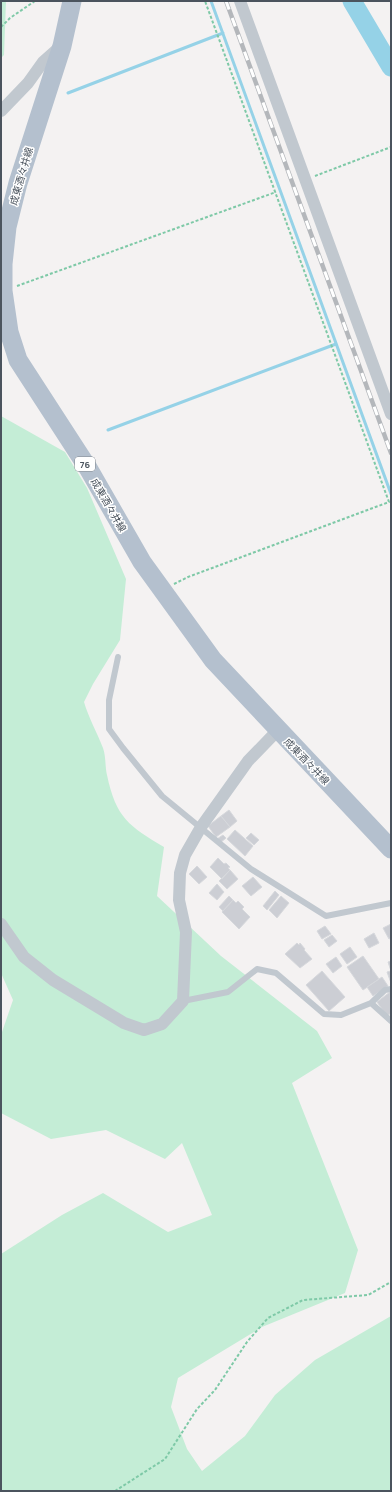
<svg xmlns="http://www.w3.org/2000/svg" width="392" height="1492" font-family="Manrope,'Noto Sans JP',sans-serif">
<style>
.green{fill:#c4edd6}
.lines{fill:none;stroke-linecap:round;stroke-linejoin:round}
.stream{stroke:#95d2e7;stroke-width:3}
.river{stroke:#95d2e7;stroke-width:19}
.building{fill:#ccced4;stroke:#d6d8dc}
.path{stroke:#7ec9a7;stroke-width:2;stroke-dasharray:3 2;stroke-linecap:butt}
.lane{stroke:#c1c8cf;stroke-width:6}
.street{stroke:#c1c8cf;stroke-width:12}
.primary{stroke:#b4c0ce;stroke-width:19}
.rail-casing{stroke:#b4b7bb;stroke-width:4.5}
.rail{stroke:#fff;stroke-width:3;stroke-dasharray:9;stroke-linecap:butt}
.labels{text-anchor:middle;dominant-baseline:central;stroke-width:3;stroke-linejoin:round;paint-order:stroke}
.shield{fill:#fff;stroke:#81878e;stroke-width:1}
.shield-label{font-size:9px;font-weight:bold;fill:#4b545e}
.street-label{font-size:10px;fill:#4b545e;stroke:#fff}
</style>
<rect width="100%" height="100%" fill="#f4f2f2"/>
<!-- green -->
<path class="green" d="M1,1H6L4,55L1,58Z
M1,416L65,452L87,488L126,579L120,640L93,684L84,702C89,719 97,732 103,748C106,756 105,767 107,775C116,818 129,826 164,847L157,896L221,956L317,1031L332,1058L292,1083L358,1250L345,1293L262,1327L178,1378L171,1407L187,1449L202,1471L245,1436L275,1395L315,1360L391,1316V1491H1V1254L62,1215L103,1193L168,1232L212,1215L182,1143L165,1159L106,1130L51,1139L1,1113V1035L13,1000L1,973Z"/>
<g class="lines">
<!-- stream -->
<path class="stream" d="M211,1L391,494
M68,93L223,33
M108,430L336,344"/>
<!-- river -->
<path class="river" d="M352,1L391,67"/>
</g>
<!-- building -->
<path class="building" d="M229,810L237,821L230,827L221,816Z
M221,816L230,827L216,837L208,826Z
M235,830L253,846L245,856L227,839Z
M251,833L259,840L254,845L246,838Z
M223,835L226,838L220,843L217,839Z
M218,858L224,864L226,863L230,867L228,868L230,870L222,879L210,867Z
M197,866L207,877L199,884L189,874Z
M230,870L238,879L227,889L219,881Z
M253,877L262,887L251,896L242,886Z
M217,884L224,892L217,900L209,893Z
M275,891L279,895L267,910L263,906Z
M229,896L233,900L223,911L219,907Z
M281,896L289,903L277,918L269,910Z
M233,900L236,903L238,901L244,907L242,909L250,917L239,929L222,912Z
M391,924V938L389,939L383,928Z
M325,926L331,934L322,939L317,931Z
M374,933L379,943L369,948L364,939Z
M332,935L337,941L329,947L324,940Z
M297,943L299,945L300,943L305,949L304,950L312,959L300,968L285,954Z
M350,947L357,957L347,964L340,954Z
M363,956L379,979L363,990L347,967Z
M336,957L342,966L333,973L326,964Z
M391,961V971L388,962Z
M322,971L345,997L329,1011L306,985Z
M391,971V983L387,972Z
M382,977L388,986L373,996L367,987Z
M390,992L391,1013L387,1016L377,1002Z"/>
<g class="lines">
<!-- path -->
<path class="path" d="M1,27L10,18L35,1
M315,176L391,147
M17,286L276,192
M174,584L188,577L389,502L205,1
M115,1491L165,1459L197,1409L215,1390L247,1342L268,1318L303,1300L368,1295L391,1282"/>
<!-- lane -->
<path class="lane" d="M118,657L109,700V729L123,748L162,796L251,869L326,916L391,903
M183,1001L228,992L257,969L276,973L324,1014L341,1015L371,1003L385,990L391,989
M371,1003L391,1021"/>
<!-- street -->
<path class="street" d="M240,1L391,414
M1,111L28,83L43,62L61,46
M1,924L24,957L53,980L124,1023L144,1030L162,1024L183,1001L186,932L179,900L180,873L185,855L201,827L248,761L278,730"/>
<!-- primary -->
<path class="primary" d="M72,1L62,46L18,183L7,227L3,264V291L9,332L18,360L88,468L142,562L213,660L391,849"/>
<defs>
<path id="rail" d="M226,1L391,453"/>
</defs>
<!-- rail casing -->
<use href="#rail" class="rail-casing"/>
<!-- rail -->
<use href="#rail" class="rail"/>
</g>
<g class="labels">
<!-- shield labels -->
<rect class="shield" x="75" y="457" width="20" height="14" rx="3"/>
<g class="shield-label">
<text x="85" y="464">76</text>
</g>
<!-- street labels -->
<g class="street-label">
<text transform="translate(21 176) rotate(-74)">成東酒々井線</text>
<text transform="translate(109 505) rotate(60)">成東酒々井線</text>
<text transform="translate(307 761) rotate(46)">成東酒々井線</text>
</g>
</g>
<!-- border -->
<rect width="392" height="1492" fill="none" stroke="#4b545e" stroke-width="4"/>
</svg>
